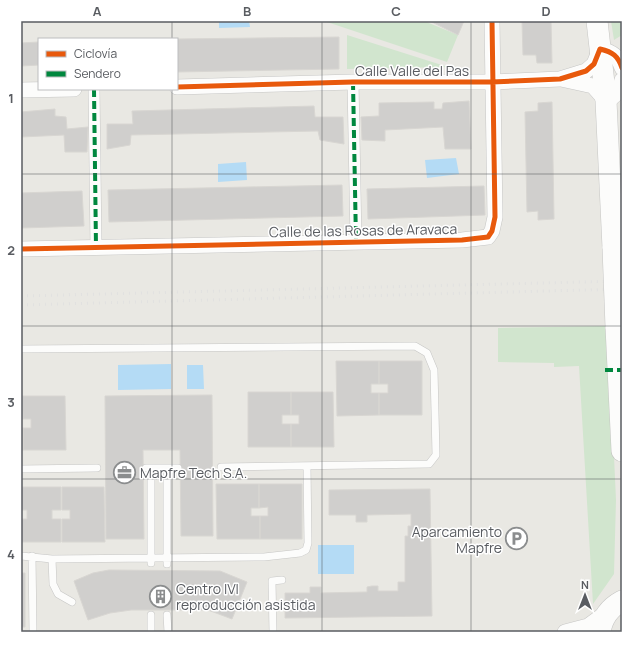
<svg xmlns="http://www.w3.org/2000/svg" width="643" height="653" font-family="Manrope,sans-serif">
<style>
.green{fill:#d1e5ce}
.water{fill:#b4dbf5}
.building{fill:#d0cfcd;stroke:#d8d6d2}
.lines{fill:none;stroke-linecap:round;stroke-linejoin:round}
.service-casing{stroke:#c6c6c5;stroke-width:8}
.pedestrian-casing{stroke:#c6c6c5;stroke-width:12}
.minor-casing{stroke:#c6c6c5;stroke-width:16}
.secondary-casing{stroke:#c5c5c3;stroke-width:22}
.service{stroke:#fcfcfb;stroke-width:7}
.pedestrian{stroke:#fcfcfb;stroke-width:11}
.minor{stroke:#fcfcfb;stroke-width:15}
.secondary{stroke:#fcfcfb;stroke-width:21}
.rail{stroke:#e1e1e0;stroke-width:3;stroke-dasharray:1 5;stroke-linecap:butt}
.secondary-bridge-casing{stroke:#c5c5c3;stroke-width:22;stroke-linecap:butt}
.secondary-bridge{stroke:#fcfcfb;stroke-width:21}
.quiet{stroke:#00873e;stroke-width:4;stroke-dasharray:8 4;stroke-linecap:butt}
.cycleway-casing{stroke:#fff;stroke-width:8}
.cycleway{stroke:#e8590c;stroke-width:5}
.grid{fill:none;stroke:#595c61;stroke-width:1;stroke-opacity:0.55}
.labels{text-anchor:middle;dominant-baseline:central;stroke-width:3;stroke-linejoin:round;paint-order:stroke}
.street-label{font-size:14px;fill:#595c61;stroke:#fff}
.poi-label{font-size:14px;fill:#595c61;stroke:#fff;text-anchor:start}
.neatline{fill:none;stroke:#595c61;stroke-width:1.5}
.grid-label{font-size:13px;text-anchor:middle;font-weight:bold;fill:#595c61}
</style>
<rect width="100%" height="100%" fill="#e9e8e3"/>
<!-- green -->
<path class="green" d="M324,21H424L458,35L447,62Z
M611,21H622V35L614,40Z
M347,35L448,67L347,69Z
M608,326L616,500L614,574L593,604L579,366L554,367V363L498,362V328Z"/>
<!-- water -->
<path class="water" d="M219,21H249L250,27L219,28Z
M456,158L459,174L427,178L425,160Z
M246,162L247,180L218,182V164Z
M171,364V389L118,390V365Z
M187,365H203L204,389H187Z
M318,545H354V574H318Z"/>
<!-- building -->
<path class="building" d="M430,21H464L458,35Z
M522,21H551L552,63H537L536,55H523Z
M339,37V69L177,72V39Z
M39,42V65L21,66V43Z
M469,101L471,149H445L443,127L385,130V141L362,140L361,117L379,116V103L434,102V109H442L443,103Z
M552,102L554,219L538,220V211L527,212L525,112L538,111V103Z
M314,106L315,117H343L344,144L320,140L318,131L131,135L130,145L107,149V124H133L132,111Z
M55,109V116L66,117L67,129L88,127L87,152H65L64,135L21,137V112Z
M342,185L343,216L109,222L108,190Z
M484,186L485,215L368,219L367,189Z
M82,191L84,226L21,228V193Z
M336,361H379V384H371V393H379V415L337,416Z
M379,361H422V415H379V393H388V384H379Z
M248,392H291V415H282V424H291V447H248Z
M291,392H333L334,447H291V424H299V415H291Z
M212,395L213,536H181L180,450H143L144,539H106L105,396Z
M21,396H22L23,419H21Z
M22,396H65L66,450H23V428H31V419H23Z
M21,428H23V450H21Z
M216,484H259V508H251V516H260V539H217Z
M259,484H302V539H260V516H268V507L259,508Z
M21,487H61V510H52V519H61V542H21V519H27V510H21Z
M62,487H104L105,542H62V519H70V510H62Z
M430,489L432,616L285,618V593H310V587H321V593L367,592V587L372,586H378V591H398V582H405V536H408V526H411V514L367,515V522H356V515H329V490Z
M109,570L220,571L247,582L232,619L208,610H131L110,613L88,620L74,581L93,573Z
M21,573H25V627H21Z"/>
<g class="lines">
<defs>
<path id="service" d="M21,349L415,346L427,353L434,370L436,455L429,464L221,467
M146,468H178
M151,468V563
M21,469L97,468
M21,556L52,559L264,557L300,553L306,550L308,543L307,466
M32,556L33,632
M52,559L53,584L58,594L72,602
M167,564V468
M151,615V632
M167,615L168,632
M273,632L272,581L282,580"/>
<path id="pedestrian" d="M353,82L356,242
M94,89L96,247"/>
<path id="minor" d="M561,79L593,86L606,101C616,97 620,90 622,80
M177,87L353,82H492L560,79L586,71L594,64L600,49C613,52 618,56 622,68
M21,90L74,89
M21,249L462,240L488,237L492,231L495,217L492,21
M565,632L588,626L607,612"/>
<path id="secondary" d="M597,21L606,101L613,248
M616,327L622,451
M600,632C602,618 609,608 622,601"/>
</defs>
<!-- service casing -->
<use href="#service" class="service-casing"/>
<!-- pedestrian casing -->
<use href="#pedestrian" class="pedestrian-casing"/>
<!-- minor casing -->
<use href="#minor" class="minor-casing"/>
<!-- secondary casing -->
<use href="#secondary" class="secondary-casing"/>
<!-- service -->
<use href="#service" class="service"/>
<!-- pedestrian -->
<use href="#pedestrian" class="pedestrian"/>
<!-- minor -->
<use href="#minor" class="minor"/>
<!-- secondary -->
<use href="#secondary" class="secondary"/>
<!-- rail -->
<path class="rail" d="M21,296L622,281
M21,305L622,289"/>
<defs>
<path id="secondary-bridge" d="M613,248L616,327"/>
</defs>
<!-- secondary-bridge casing -->
<use href="#secondary-bridge" class="secondary-bridge-casing"/>
<!-- secondary-bridge -->
<use href="#secondary-bridge" class="secondary-bridge"/>
<!-- quiet -->
<path class="quiet" d="M353,82L356,242
M94,89L96,247
M605,370H622"/>
<defs>
<path id="cycleway" d="M177,87L353,82H492L560,79L586,71L594,64L600,49C613,52 618,56 622,68
M21,249L462,240L488,237L492,231L495,217L492,21"/>
</defs>
<!-- cycleway casing -->
<use href="#cycleway" class="cycleway-casing"/>
<!-- cycleway -->
<use href="#cycleway" class="cycleway"/>
</g>
<!-- grid -->
<path class="grid" d="M172,21V39M322,21V632M471,21V632M172,89V632M21,174H622M21,326H622M21,479H622"/>
<!-- icons -->
<defs>
<symbol id="office-ring" viewBox="-11 -11 22 22"><circle r="9.5" fill="#fff" stroke="#8b8d8e" stroke-width="1.5"/><path d="M-6-3h4V-5.5h4V-3h4V5H-6ZM-1-4.5V-3h2v-1.5ZM-6 0V1H6V0Z" fill="#8b8d8e"/></symbol>
<symbol id="parking-ring" viewBox="-11 -11 22 22"><circle r="9.5" fill="#fff" stroke="#8b8d8e" stroke-width="1.5"/><path d="M-3.5-5.5H1a3.5 3.5 0 0 1 0 7H-1V5.5H-3.5ZM-1-3.4V-.6H.8a1.4 1.4 0 0 0 0-2.8Z" fill="#8b8d8e"/></symbol>
<symbol id="building-ring" viewBox="-11 -11 22 22"><circle r="9.5" fill="#fff" stroke="#8b8d8e" stroke-width="1.5"/><path d="M-4-6H4V6H1V3H-1V6H-4ZM-2.5-4.3h1.7v1.8h-1.7ZM.8-4.3h1.7v1.8H.8ZM-2.5-1h1.7V.8h-1.7ZM.8-1h1.7V.8H.8Z" fill="#8b8d8e"/></symbol>
</defs>
<g fill-rule="evenodd">
<use href="#office-ring" x="112" y="460" width="25" height="25"/>
<use href="#parking-ring" x="504" y="526" width="25" height="25"/>
<use href="#building-ring" x="148" y="584" width="25" height="25"/>
</g>
<g class="labels">
<!-- street labels -->
<g class="street-label">
<text x="412" y="70">Calle Valle del Pas</text>
<text transform="translate(363 230) rotate(-1)">Calle de las Rosas de Aravaca</text>
</g>
<!-- poi labels -->
<g class="poi-label">
<text x="140" y="472">Mapfre Tech S.A.</text>
<text x="502" y="531" text-anchor="end">Aparcamiento<tspan x="502" dy="16">Mapfre</tspan></text>
<text x="176" y="588">Centro IVI<tspan x="176" dy="16">reproducción asistida</tspan></text>
</g>
</g>
<!-- border -->
<rect width="643" height="653" fill="none" stroke="#ffffff" stroke-width="44"/>
<!-- legend -->
<rect x="38" y="38" width="140" height="52" fill="#ffffff" stroke="#bdbec0"/>
<rect x="46" y="51" width="20" height="6" fill="#e8590c" stroke="#bdbec0"/>
<text x="74" y="58" font-size="12" fill="#595c61">Ciclovía</text>
<rect x="46" y="71" width="20" height="6" fill="#00873e" stroke="#bdbec0"/>
<text x="74" y="78" font-size="12" fill="#595c61">Sendero</text>
<!-- north arrow -->
<g transform="translate(585 595)" stroke="#ffffff" stroke-width="3" paint-order="stroke">
<path d="M0-3L7 15L0 10L-7 15Z" fill="#595c61"/>
<text y="-6" font-size="11" font-weight="bold" text-anchor="middle" fill="#595c61">N</text>
</g>
<rect x="22" y="22" width="599" height="609" class="neatline"/>
<g class="grid-label">
<text x="97" y="16">A</text>
<text x="247" y="16">B</text>
<text x="396" y="16">C</text>
<text x="546" y="16">D</text>
<text x="11" y="103">1</text>
<text x="11" y="255">2</text>
<text x="11" y="407">3</text>
<text x="11" y="559">4</text>
</g>
</svg>
